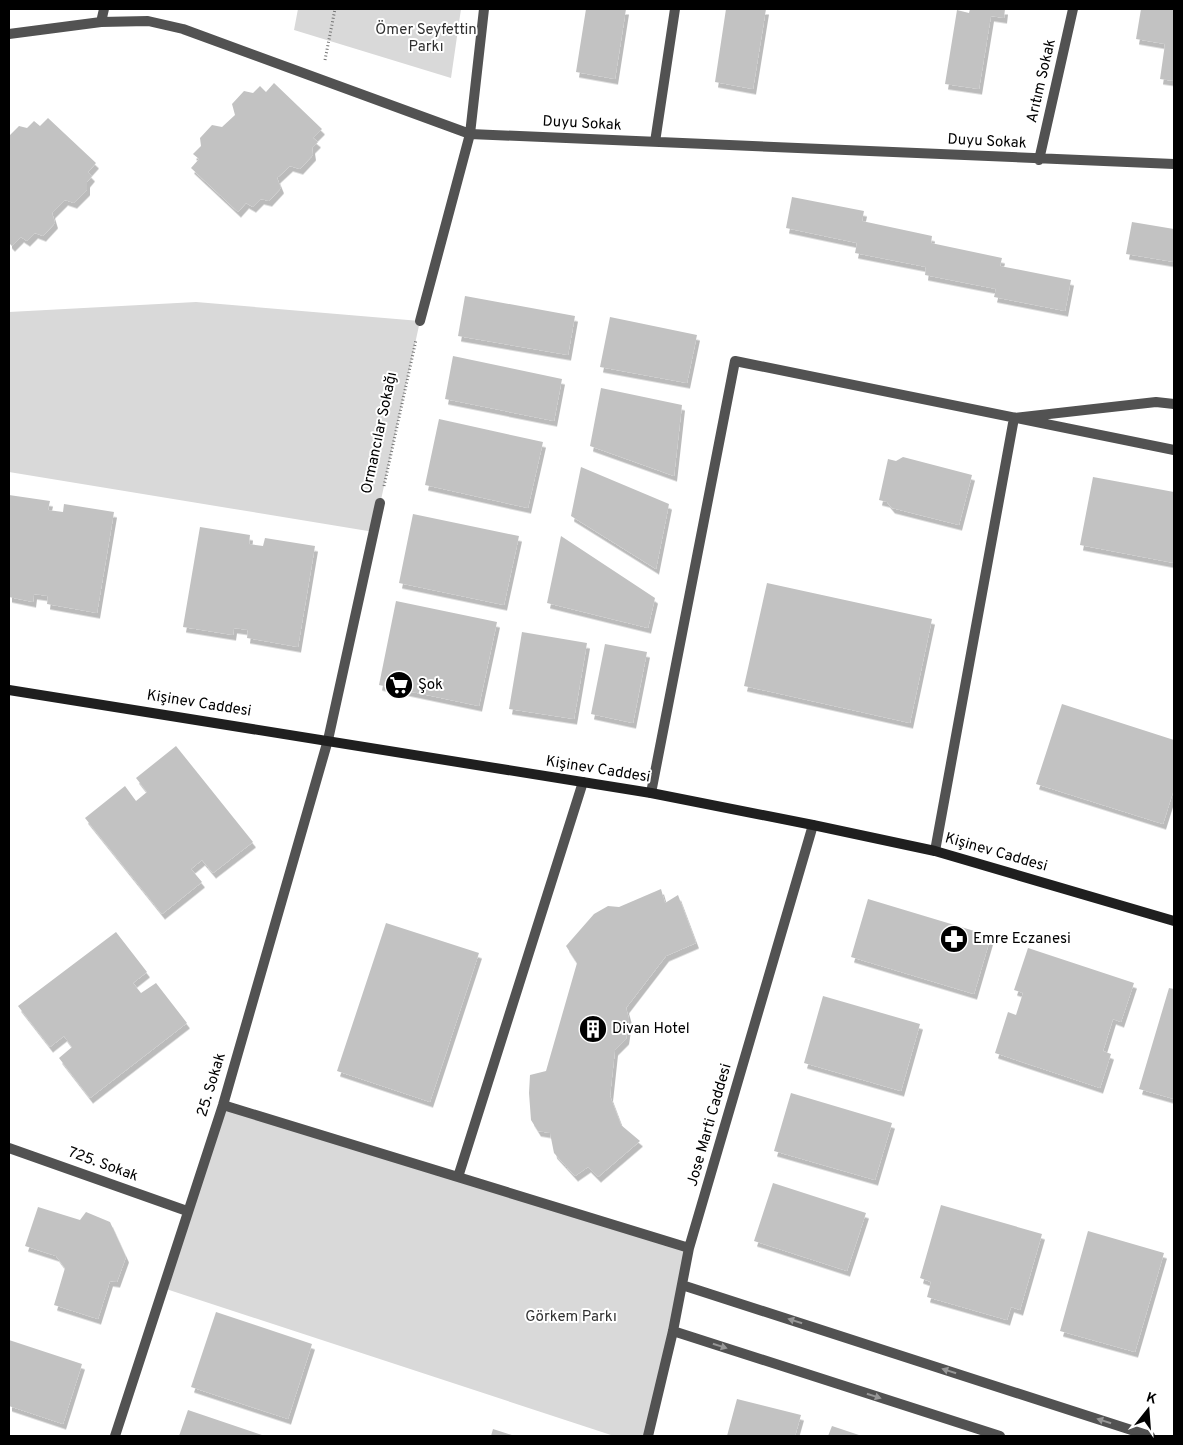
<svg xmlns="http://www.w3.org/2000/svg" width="1183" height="1445" font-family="Overpass,sans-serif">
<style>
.green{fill:#d9d9d9}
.building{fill:#c2c2c2;filter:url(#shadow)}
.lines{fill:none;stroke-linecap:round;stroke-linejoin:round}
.path{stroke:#747474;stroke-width:3;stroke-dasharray:1 2.5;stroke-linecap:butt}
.street{stroke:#525252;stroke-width:10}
.secondary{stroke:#1f1f1f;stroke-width:10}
.oneway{fill:#979797}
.labels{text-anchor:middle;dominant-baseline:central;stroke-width:4;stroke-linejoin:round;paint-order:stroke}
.park-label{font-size:15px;fill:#303030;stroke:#fff}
.street-label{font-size:15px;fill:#000;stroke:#fff}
.poi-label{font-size:15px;fill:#000;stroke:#fff;text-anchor:start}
</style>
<defs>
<filter id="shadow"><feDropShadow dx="3" dy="5.5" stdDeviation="0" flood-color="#0004"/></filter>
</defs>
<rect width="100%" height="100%" fill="#fff"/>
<!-- green -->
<path class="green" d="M298,9H461L451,78L294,30Z
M196,302L420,321L374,532L9,472V312Z
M223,1105L689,1248L648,1436H614L163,1288Z"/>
<!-- building -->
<path class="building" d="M586,9H626L615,79L576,72Z
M726,9H766L753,89L715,82Z
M970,9H1005L1004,18L991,16L979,89L945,84L957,10L969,13Z
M1141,9H1174V81L1160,79L1165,44L1136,39Z
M274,83L322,129L313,138L318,142L312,148L313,155L300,169L290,166L277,178L281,188L269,201L261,199L253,207L246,203L238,212L191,168L199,159L193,154L201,146L200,138L212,125L222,127L235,115L232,104L244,91L253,93L260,86L266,92Z
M48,118L96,163L88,172L92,176L87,182V190L74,203L65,200L52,213L55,223L43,236L35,233L27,241L21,237L12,246L9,243V136L19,126L27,128L34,121L40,126Z
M792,197L864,211L862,221L932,236L931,243L1002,258L1000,266L1071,280L1065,311L994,297L996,289L925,275L926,267L855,253L857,243L786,228Z
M1132,222L1174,229V262L1126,254Z
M465,296L575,316L568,355L458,336Z
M610,317L697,335L687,383L600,367Z
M453,356L562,379L554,421L445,399Z
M601,388L682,405L674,476L590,446Z
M439,419L543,442L528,508L425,485Z
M903,457L972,475L959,525L892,508L887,502L879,500L888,459L896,461Z
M581,467L669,504L656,569L571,516Z
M1093,477L1174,492V563L1080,545Z
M9,495L50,501L48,510L63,512L64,504L114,512L97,613L47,604L48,596L34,594L33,602L9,597Z
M413,514L519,536L504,605L399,583Z
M200,527L250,535L249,544L263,546L265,538L315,546L298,647L247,638L248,630L234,628L233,635L183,627Z
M561,536L655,598L648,628L547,603Z
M767,583L932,619L910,723L744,686Z
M396,601L497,622L479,706L379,685Z
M522,632L587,643L574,719L509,709Z
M605,644L647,652L633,723L591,714Z
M1062,704L1174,740V789L1163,824L1036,784Z
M176,746L253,842L213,873L202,860L191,869L202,882L162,914L85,818L125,786L136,801L147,792L136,778Z
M661,889L665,903L678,895L696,943L666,956L626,1008L629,1019L626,1039L615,1050L610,1096L621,1125L640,1141L598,1177L588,1167L575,1176L554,1153L550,1133L538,1131L531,1120L529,1093L530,1075L546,1071L577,963L566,946L594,914L608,906L619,907Z
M868,899L991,936L974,994L851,957Z
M386,923L479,953L430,1102L337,1071Z
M116,932L147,972L133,983L141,993L156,983L187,1023L90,1098L59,1058L72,1047L64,1036L50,1047L18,1006Z
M1028,948L1134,983L1121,1022L1113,1019L1103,1051L1111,1054L1100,1088L995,1053L1008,1012L1016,1015L1023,993L1014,990Z
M1169,988L1174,989V1099L1139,1089Z
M823,996L920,1024L901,1091L804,1063Z
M791,1093L892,1123L875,1180L774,1151Z
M773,1183L866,1213L847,1271L754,1241Z
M941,1205L1042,1234L1020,1310L1011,1307L1007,1320L927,1297L931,1282L920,1278Z
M38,1207L80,1220L86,1212L110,1222L126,1257L117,1282L110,1281L98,1319L54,1305L65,1268L56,1256L25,1246Z
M1088,1231L1164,1253L1135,1352L1060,1331Z
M216,1312L312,1344L288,1419L191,1387Z
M9,1340L82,1364L63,1424L9,1406Z
M737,1399L801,1415L795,1436H727Z
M188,1410L265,1436H179Z
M832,1426L862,1436H828Z
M493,1429L515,1436H491Z"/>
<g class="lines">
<!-- path -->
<path class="path" d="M325,60L335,9
M384,486L416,340"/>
<!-- street -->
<path class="street" d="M101,22L104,9
M9,34L101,22L148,21L183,29L470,134L1174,164
M655,142L675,9
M1039,160L1073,9
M420,321L470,134L484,9
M651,793L735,361L1174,450
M935,851L1014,418L1156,402L1174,404
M223,1105L689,1248
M9,1148L187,1211
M458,1177L583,782
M682,1285L1150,1436
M673,1331L1000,1436
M115,1436L223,1105L328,740L380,503
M648,1436L673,1331L689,1248L813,825"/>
<!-- secondary -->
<path class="secondary" d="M9,690L651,793L813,825L935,851L1174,921"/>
</g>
<!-- one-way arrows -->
<defs><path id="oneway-solid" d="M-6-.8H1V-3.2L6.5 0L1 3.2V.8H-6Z" transform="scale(1.25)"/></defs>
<g class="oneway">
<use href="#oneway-solid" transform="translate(795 1321) rotate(-162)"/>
<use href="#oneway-solid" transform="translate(720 1346) rotate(18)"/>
<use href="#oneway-solid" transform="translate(949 1371) rotate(-162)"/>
<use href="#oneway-solid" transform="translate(874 1396) rotate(18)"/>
<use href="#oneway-solid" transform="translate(1104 1421) rotate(-162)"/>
</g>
<!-- icons -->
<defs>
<symbol id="supermarket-disc" viewBox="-11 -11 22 22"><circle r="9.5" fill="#000" stroke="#fff"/><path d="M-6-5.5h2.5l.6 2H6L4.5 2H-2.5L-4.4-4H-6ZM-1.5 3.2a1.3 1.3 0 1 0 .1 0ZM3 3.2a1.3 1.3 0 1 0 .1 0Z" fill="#fff"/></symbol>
<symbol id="pharmacy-disc" viewBox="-11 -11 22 22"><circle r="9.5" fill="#000" stroke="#fff"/><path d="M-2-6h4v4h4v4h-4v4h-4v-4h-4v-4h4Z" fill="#fff"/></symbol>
<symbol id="building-disc" viewBox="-11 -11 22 22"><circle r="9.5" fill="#000" stroke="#fff"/><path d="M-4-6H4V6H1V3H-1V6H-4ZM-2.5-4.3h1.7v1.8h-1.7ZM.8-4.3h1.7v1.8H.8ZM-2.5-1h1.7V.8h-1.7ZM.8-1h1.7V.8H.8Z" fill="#fff"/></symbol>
</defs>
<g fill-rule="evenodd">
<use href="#supermarket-disc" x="383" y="669" width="32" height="32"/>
<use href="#pharmacy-disc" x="938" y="923" width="32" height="32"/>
<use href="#building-disc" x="577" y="1013" width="32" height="32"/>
</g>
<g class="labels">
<!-- park labels -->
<g class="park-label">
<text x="426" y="30">Ömer Seyfettin<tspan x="426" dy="17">Parkı</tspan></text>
<text x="571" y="1317">Görkem Parkı</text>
</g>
<!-- street labels -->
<g class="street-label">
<text transform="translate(1042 81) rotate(-77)">Arıtım Sokak</text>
<text transform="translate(582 124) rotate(3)">Duyu Sokak</text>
<text transform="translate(987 142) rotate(3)">Duyu Sokak</text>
<text transform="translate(380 433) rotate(-78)">Ormancılar Sokağı</text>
<text transform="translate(199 704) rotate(9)">Kişinev Caddesi</text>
<text transform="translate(598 770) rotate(9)">Kişinev Caddesi</text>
<text transform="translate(996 853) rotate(16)">Kişinev Caddesi</text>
<text transform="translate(212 1085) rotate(-73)">25. Sokak</text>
<text transform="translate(710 1125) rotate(-74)">Jose Marti Caddesi</text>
<text transform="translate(103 1165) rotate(20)">725. Sokak</text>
</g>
<!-- poi labels -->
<g class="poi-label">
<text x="418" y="685">Şok</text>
<text x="973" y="939">Emre Eczanesi</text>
<text x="612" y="1029">Divan Hotel</text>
</g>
</g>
<!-- border -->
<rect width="1183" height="1445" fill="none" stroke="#000000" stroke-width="20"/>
<!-- north arrow -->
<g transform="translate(1148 1410) rotate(17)" stroke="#ffffff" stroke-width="4" paint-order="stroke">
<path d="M0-4L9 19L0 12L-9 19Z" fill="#000000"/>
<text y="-8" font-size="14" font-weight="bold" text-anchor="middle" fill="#000000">K</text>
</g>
</svg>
